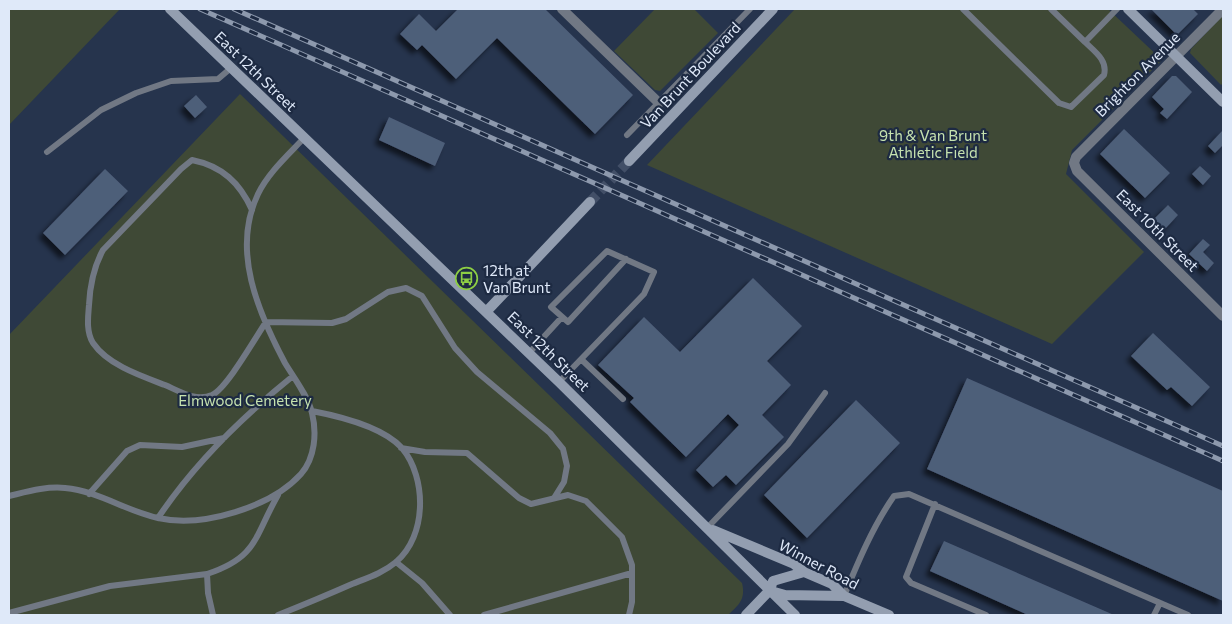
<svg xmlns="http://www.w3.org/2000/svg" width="1232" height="624" font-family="Commissioner,sans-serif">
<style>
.green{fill:#3f4936}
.building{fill:#4e5e79;filter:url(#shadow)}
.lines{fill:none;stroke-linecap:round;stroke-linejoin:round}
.secondary-tunnel{stroke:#424f67;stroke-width:10;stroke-dasharray:10 5;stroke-linecap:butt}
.lane{stroke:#717884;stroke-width:6}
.street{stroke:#717884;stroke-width:10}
.secondary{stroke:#939eb0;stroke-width:10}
.rail-casing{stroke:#8d99ad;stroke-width:5}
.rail{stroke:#1d2a42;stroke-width:3;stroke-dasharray:9;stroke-linecap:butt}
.labels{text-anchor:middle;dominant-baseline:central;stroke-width:4.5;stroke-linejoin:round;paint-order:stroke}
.street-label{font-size:15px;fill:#dfe9f9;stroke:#1d2a42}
.park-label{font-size:15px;fill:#c6e2af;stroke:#1d2a42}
.poi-label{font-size:15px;fill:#dfe9f9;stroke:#1d2a42;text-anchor:start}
</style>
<defs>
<filter id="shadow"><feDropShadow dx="-4.5" dy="4.5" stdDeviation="2.5" flood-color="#0009"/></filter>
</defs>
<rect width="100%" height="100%" fill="#26344d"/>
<!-- green -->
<path class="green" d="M9,9H120L9,125Z
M655,9H694L718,33L660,91L655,90L614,51Z
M795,9H1108L1162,60L1072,150L1066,174L1144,252L1052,344L647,165Z
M1223,15V83L1221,85L1190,53L1191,49Z
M240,94L742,583C746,599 739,605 728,615H9V335Z"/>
<!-- building -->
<path class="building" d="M458,9H545L633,95L595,134L497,38L456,79L422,45L417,50L400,34L419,14L436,31Z
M1151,9H1193L1198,14L1177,35Z
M1172,76H1176L1192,92L1167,119L1160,113L1164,109L1152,97Z
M196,95L207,107L195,118L184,106Z
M389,117L445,143L435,166L379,140Z
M1124,129L1170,173L1145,198L1100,154Z
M1223,130V145L1215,153L1208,146Z
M1200,166L1211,176L1203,185L1192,174Z
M105,169L128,191L65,255L43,233Z
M1168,205L1178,215L1165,229L1154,219Z
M1203,239L1210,245L1203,252L1214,263L1207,271L1189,254Z
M753,278L802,326L767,361L791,385L762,415L784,437L736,485L726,475L713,487L696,470L739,425L728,414L686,457L630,402L634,398L598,365L644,317L680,352Z
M1153,333L1210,387L1192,406L1171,387L1167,390L1131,356Z
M967,378L1223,491V601L927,469Z
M856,400L900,443L807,538L764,495Z
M944,541L1114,615H1028L930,571Z"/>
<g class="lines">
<!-- secondary-tunnel -->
<path class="secondary-tunnel" d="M590,202L629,161"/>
<!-- lane -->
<path class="lane" d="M963,9L1059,103L1071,107L1104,75C1108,60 1094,51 1085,42L1117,9
M1051,9L1085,42
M627,135L750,9
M47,152L101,110L136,93L171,81L218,79L231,68
M252,210C240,183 222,166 192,160L181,169L103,250C93,268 90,285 89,305C88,317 86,332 93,343C108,365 141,376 165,385C179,391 196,402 212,395C227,388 255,338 266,322L332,323L346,319L388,292L406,288L422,296L455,348L477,372L550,433L563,449L567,466L564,482L554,498
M529,353L562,317
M582,360L623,399
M559,382L644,294L654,272L607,251L551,307L568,322L626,259
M401,448L425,452L467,453L519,498L531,504L568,495L586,501L622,537L632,565V602L629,615
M89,494L127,451L140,445L182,447L224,438
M9,496C26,492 46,486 65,488C98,491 126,511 158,518C203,528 271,507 301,474C315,458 317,433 312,413C308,396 294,378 285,363C258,312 231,250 258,194C268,173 288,155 304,138
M935,504L906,577L911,583L986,615
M158,518C194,464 242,417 293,376
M707,528L788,444L825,393
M396,562L422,583L450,615
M207,574C258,557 254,537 278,495
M844,596C858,562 873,526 894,496L909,494L1188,615
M9,613L110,586L207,574L208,593L213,615
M278,615C303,605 327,595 352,584C367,578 383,573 396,562C427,536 427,478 402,448C383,427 338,416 312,411
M484,615L632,573
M1154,615L1160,603"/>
<!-- street -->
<path class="street" d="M562,9L659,103
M1223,9L1076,157L1074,163L1077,171L1223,316"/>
<!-- secondary -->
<path class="secondary" d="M170,9L559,382L795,615
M1128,9L1223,102
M629,161L773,9
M486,312L590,202
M713,530L794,564L804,572L832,584L844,596L889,615
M771,591L785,595L844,596
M746,615L770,590L773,581L804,572"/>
<defs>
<path id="rail" d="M200,9L1223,461
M234,9L1223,446"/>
</defs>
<!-- rail casing -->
<use href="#rail" class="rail-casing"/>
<!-- rail -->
<use href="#rail" class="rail"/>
</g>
<!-- icons -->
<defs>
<symbol id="bus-ring" viewBox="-11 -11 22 22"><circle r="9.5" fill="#1d2a42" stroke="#8dce44" stroke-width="1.5"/><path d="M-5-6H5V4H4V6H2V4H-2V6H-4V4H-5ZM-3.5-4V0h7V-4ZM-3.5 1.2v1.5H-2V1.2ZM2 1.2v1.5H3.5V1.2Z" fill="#8dce44"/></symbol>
</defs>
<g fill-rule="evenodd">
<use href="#bus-ring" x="454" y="266" width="25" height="25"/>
</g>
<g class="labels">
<!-- street labels -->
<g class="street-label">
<text transform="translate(256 71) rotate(44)">East 12th Street</text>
<text transform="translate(1137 74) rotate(-45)">Brighton Avenue</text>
<text transform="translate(690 75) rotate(-47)">Van Brunt Boulevard</text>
<text transform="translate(1158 230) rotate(45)">East 10th Street</text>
<text transform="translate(549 351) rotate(44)">East 12th Street</text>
<text transform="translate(819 564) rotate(28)">Winner Road</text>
</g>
<!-- park labels -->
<g class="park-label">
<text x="933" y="135">9th &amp; Van Brunt<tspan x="933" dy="17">Athletic Field</tspan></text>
<text x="245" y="400">Elmwood Cemetery</text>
</g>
<!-- poi labels -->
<g class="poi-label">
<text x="483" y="270">12th at<tspan x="483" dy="17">Van Brunt</tspan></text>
</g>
</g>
<!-- border -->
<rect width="1232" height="624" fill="none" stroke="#dfe9f9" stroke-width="20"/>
</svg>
